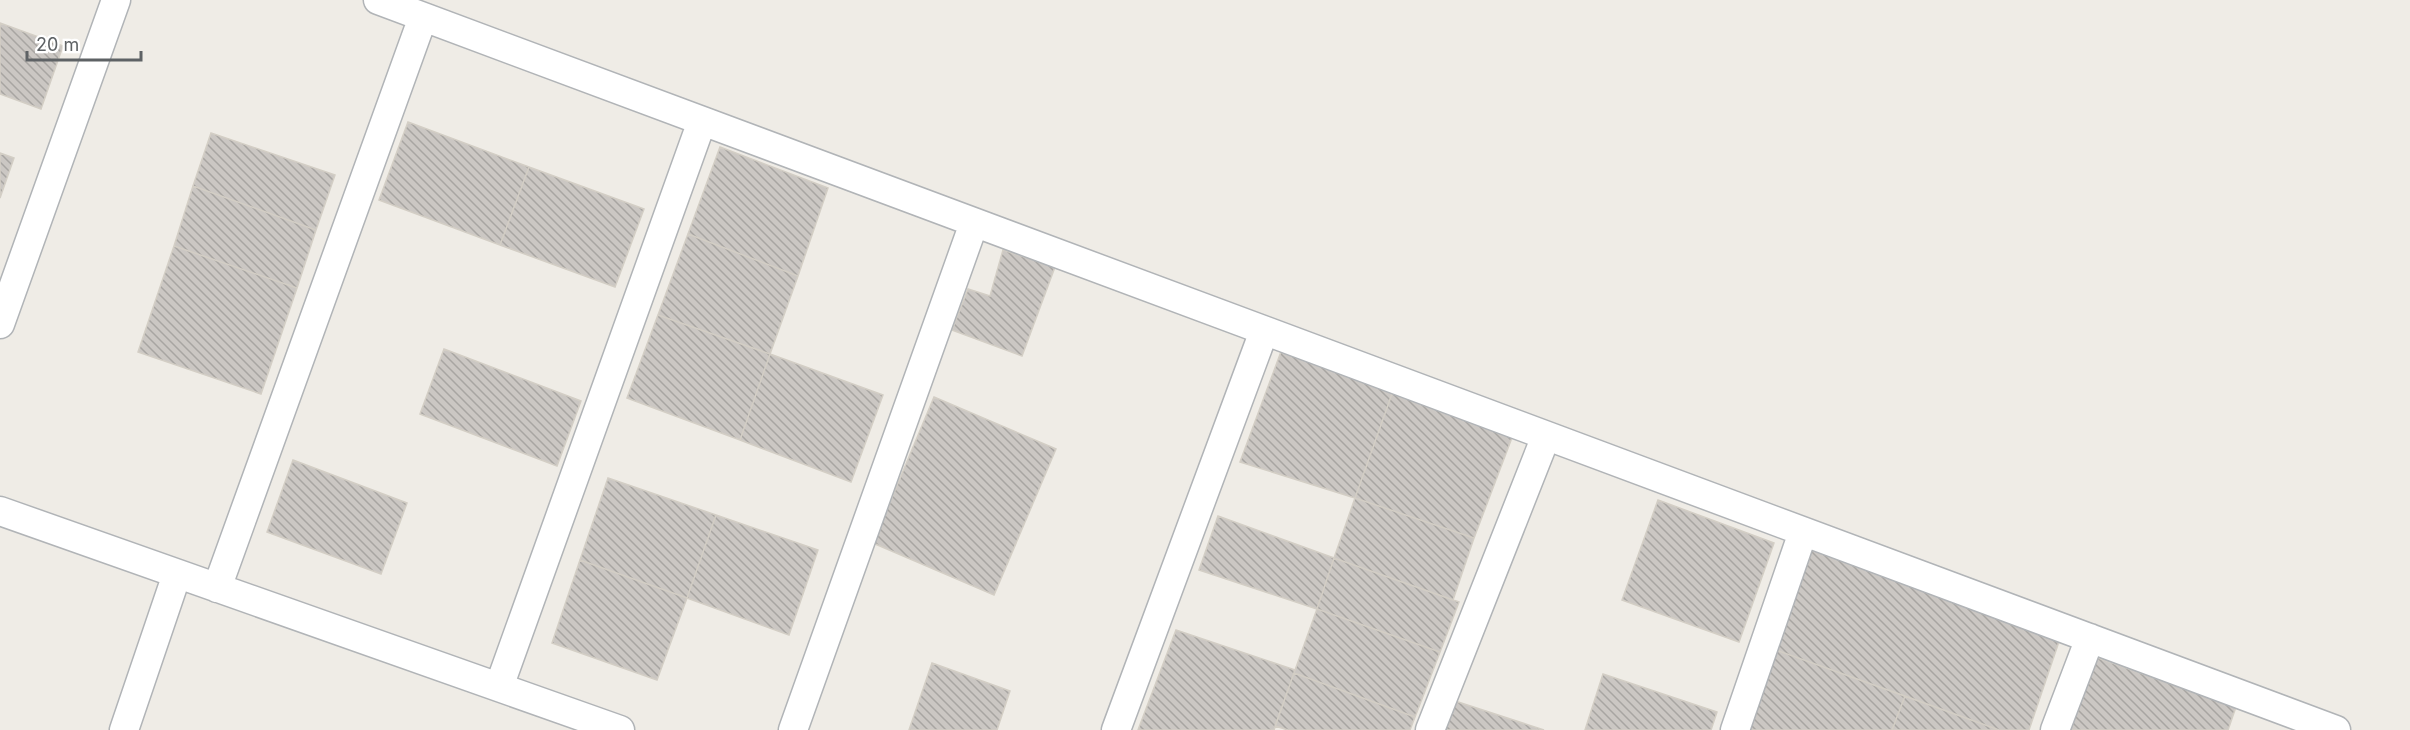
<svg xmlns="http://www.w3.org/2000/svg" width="2410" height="730" font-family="Inter,sans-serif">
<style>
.building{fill:url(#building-back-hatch);stroke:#d3cec5;stroke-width:1.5}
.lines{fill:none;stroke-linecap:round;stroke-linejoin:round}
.street-casing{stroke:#b1b4b7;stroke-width:31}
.street{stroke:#fff;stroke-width:28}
</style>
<defs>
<pattern id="building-back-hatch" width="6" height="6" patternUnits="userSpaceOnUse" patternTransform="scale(1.5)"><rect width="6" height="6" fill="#cbc7c3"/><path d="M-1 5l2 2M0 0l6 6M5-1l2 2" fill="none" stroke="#a8a5a2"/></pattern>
</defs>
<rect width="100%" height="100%" fill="#efece6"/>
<!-- building -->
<path class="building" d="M0,23L63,46L41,109L0,94Z
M408,122L529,167L500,245L379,200Z
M211,133L335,175L316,230L193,186Z
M720,147L828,188L798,276L688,234Z
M0,153L14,158L0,198Z
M529,167L644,209L615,287L500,245Z
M193,186L316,230L297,288L174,246Z
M688,234L798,276L770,354L658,315Z
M174,246L297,288L261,394L138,352Z
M1003,250L1055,267L1022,356L952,330L968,289L990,296Z
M658,315L770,354L740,440L627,398Z
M444,349L581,401L557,466L420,414Z
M1282,349L1393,391L1355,498L1240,462Z
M770,354L883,395L851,482L740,440Z
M1393,391L1513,435L1474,538L1355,498Z
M934,397L1056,449L994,595L873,543Z
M293,460L407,503L381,574L267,532Z
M608,478L716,515L687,598L580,560Z
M1355,498L1474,538L1453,600L1334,558Z
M1658,500L1774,543L1739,642L1622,600Z
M716,515L818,550L789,635L687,598Z
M1218,516L1334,558L1317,609L1199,570Z
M1815,534L2066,621L2029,730H1999L1776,650Z
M1334,558L1459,602L1440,652L1317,609Z
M580,560L687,598L657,680L552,643Z
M1317,609L1440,652L1415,717L1294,673Z
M1176,630L1295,670L1274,730H1138Z
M1776,650L1905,696L1892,730H1749Z
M2087,654L2236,707L2228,730H2060Z
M932,663L1010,691L997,730H909Z
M1294,673L1415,717L1410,730H1288L1275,726Z
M1603,674L1717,712L1711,730H1585Z
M1905,696L1999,730H1892Z
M1452,700L1544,730H1442Z"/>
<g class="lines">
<defs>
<path id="street" d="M378,0L2336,730
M0,324L116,0
M0,511L620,730
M217,588L423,17
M499,687L702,121
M124,730L177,574
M793,730L974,223
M1116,730L1264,331
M1430,730L1546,436
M1735,730L1803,532
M2055,730L2090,638"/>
</defs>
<!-- street casing -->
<use href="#street" class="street-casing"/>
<!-- street -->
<use href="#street" class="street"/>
</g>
<!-- scale -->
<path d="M27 51v9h114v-9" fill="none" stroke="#5e6265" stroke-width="3"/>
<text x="36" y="51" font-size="18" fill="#5e6265" stroke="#ffffff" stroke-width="4.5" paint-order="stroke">20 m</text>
</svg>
